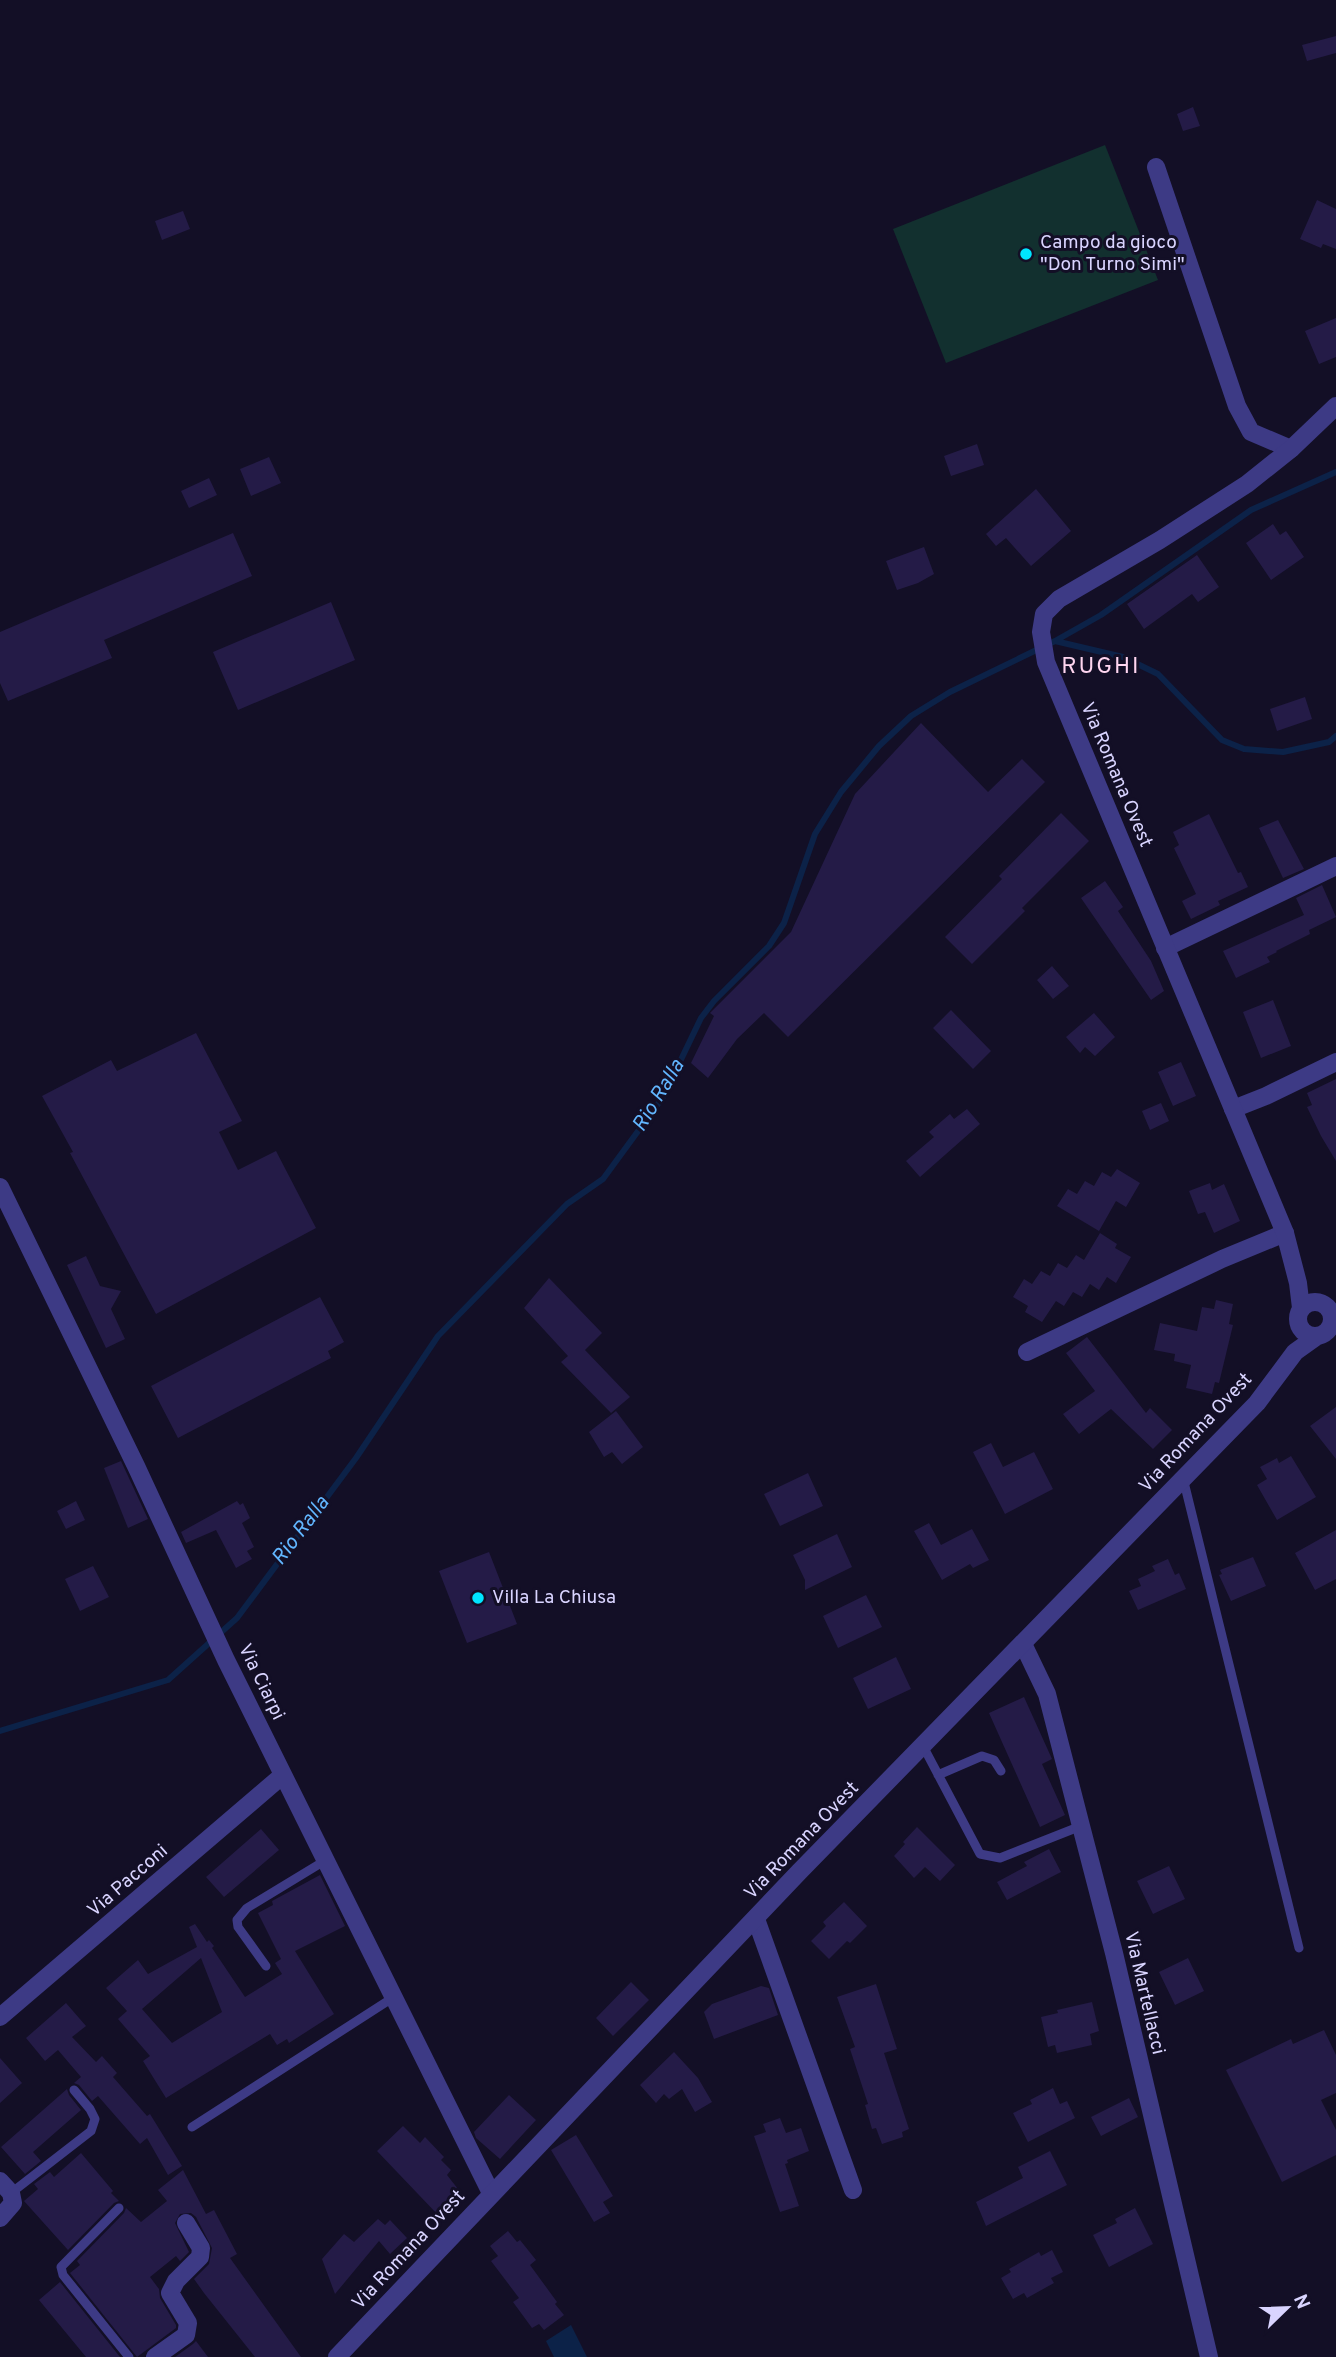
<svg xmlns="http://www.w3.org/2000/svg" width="1336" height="2357" font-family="Overpass,sans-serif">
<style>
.green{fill:#12302f}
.water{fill:#0c2248}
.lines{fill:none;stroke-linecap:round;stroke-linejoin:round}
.stream{stroke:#0c2248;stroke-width:6}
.building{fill:#241b47;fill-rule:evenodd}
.service{stroke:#3d3a85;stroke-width:9}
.minor{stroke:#3d3a85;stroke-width:18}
.tertiary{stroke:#3d3a85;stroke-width:18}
.poi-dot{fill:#00e5ff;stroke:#130f26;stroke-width:2.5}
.labels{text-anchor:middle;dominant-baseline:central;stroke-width:6;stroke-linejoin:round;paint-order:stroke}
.poi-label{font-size:19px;fill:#d9d4ff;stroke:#130f26;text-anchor:start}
.street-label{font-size:19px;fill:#d9d4ff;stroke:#130f26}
.water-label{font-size:21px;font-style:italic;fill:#62b6ff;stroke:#130f26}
.quarter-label{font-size:23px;letter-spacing:2px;fill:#ffd6f0;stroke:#130f26}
</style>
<rect width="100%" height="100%" fill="#130f26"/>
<!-- green -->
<path class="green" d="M1105,145L1158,280L946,363L893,229Z"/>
<!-- water -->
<path class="water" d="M571,2325L587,2357H554L546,2341Z"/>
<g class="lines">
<!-- stream -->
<path class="stream" d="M1055,641L1101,615L1251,510L1336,472
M0,1731L168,1680L237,1618L356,1458L438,1336L567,1204L603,1179L663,1097L701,1018L714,1001L769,946L784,923L815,834L841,792L879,746L911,716L950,692L1055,641L1123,657L1158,674L1222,740L1244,749L1283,752L1329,742L1336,736"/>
</g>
<!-- building -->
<path class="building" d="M1336,36V53L1307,61L1302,45Z
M1193,107L1200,126L1183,131L1177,114Z
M1317,200L1336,209V249L1323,244L1321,248L1300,239Z
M183,211L190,229L162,240L155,221Z
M1336,318V357L1319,364L1305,331Z
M977,444L984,465L951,476L944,456Z
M269,457L281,483L251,496L240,469Z
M209,478L217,495L189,508L181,491Z
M1036,489L1071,531L1031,566L1006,538L996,546L986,534Z
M1273,524L1280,535L1286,531L1304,557L1271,580L1246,543Z
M233,533L252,576L104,640L112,658L8,701L0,683V632Z
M924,547L934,574L918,583L897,590L886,561Z
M1197,555L1219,587L1198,602L1192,594L1144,629L1127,604Z
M331,602L355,660L238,710L213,652Z
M1305,697L1312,719L1277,731L1270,709Z
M921,723L988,792L1022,759L1045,782L788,1037L764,1013L737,1039L708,1078L691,1063L714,1016L710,1013L791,932L855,794Z
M1061,813L1089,841L1022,908L1025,911L972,964L945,937L1002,879L999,876Z
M1209,814L1238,873L1241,872L1248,887L1218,901L1220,905L1191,919L1182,901L1196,894L1174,848L1179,845L1173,832Z
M1278,820L1304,869L1283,878L1259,828Z
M1105,881L1123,907L1118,911L1151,961L1164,991L1151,1000L1081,898Z
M1322,885L1336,917L1309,930L1310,934L1276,951L1277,952L1267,957L1270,962L1236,978L1223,951L1304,915L1296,898Z
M1052,966L1069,986L1053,999L1037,980Z
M1273,1000L1291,1046L1261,1058L1243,1012Z
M951,1010L991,1051L973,1069L933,1028Z
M1094,1013L1115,1037L1095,1056L1085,1047L1080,1053L1066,1037Z
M196,1033L242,1121L219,1132L238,1170L276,1151L316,1228L156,1314L70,1153L73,1152L42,1096L111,1060L117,1071Z
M1181,1062L1196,1096L1173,1106L1158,1072Z
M1336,1079V1161L1321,1136L1307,1107L1312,1105L1307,1093Z
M1161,1103L1169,1121L1150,1130L1142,1111Z
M967,1109L980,1124L920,1177L906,1161L934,1137L929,1132L950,1114L954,1119Z
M1117,1169L1140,1183L1126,1207L1116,1201L1099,1231L1057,1206L1068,1189L1077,1194L1085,1181L1094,1186L1102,1172L1111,1177Z
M1210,1183L1212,1190L1224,1184L1240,1221L1214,1233L1205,1212L1198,1214L1189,1191Z
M1100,1233L1117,1244L1115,1248L1131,1257L1116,1283L1107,1277L1099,1290L1090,1284L1082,1297L1073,1292L1064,1306L1056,1301L1042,1322L1025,1312L1028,1306L1013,1297L1024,1279L1032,1284L1041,1271L1050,1276L1058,1263L1067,1268L1076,1255L1084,1260Z
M86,1256L100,1286L121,1291L111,1309L125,1339L106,1348L67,1265Z
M549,1278L602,1333L585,1350L630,1397L611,1413L561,1362L568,1356L524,1308Z
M320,1297L344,1342L328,1351L331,1358L178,1438L151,1386Z
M1216,1300L1233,1304L1229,1324L1233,1325L1219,1383L1215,1382L1212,1394L1186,1388L1191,1365L1174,1361L1175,1354L1154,1350L1160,1323L1197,1331L1202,1307L1214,1309Z
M1087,1337L1146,1413L1150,1408L1172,1430L1153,1449L1111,1409L1079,1434L1063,1414L1095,1391L1066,1353Z
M1336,1407V1459L1310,1426Z
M616,1411L643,1447L622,1464L612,1452L604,1457L589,1432Z
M991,1443L1003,1467L1034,1452L1053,1489L1005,1514L973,1452Z
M1291,1456L1316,1497L1277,1520L1257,1485L1267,1479L1260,1467L1277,1458L1279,1463Z
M121,1461L148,1519L128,1528L104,1468Z
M808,1473L823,1506L780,1526L764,1494Z
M76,1501L85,1520L66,1529L57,1511Z
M237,1501L240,1505L243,1503L250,1518L242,1523L254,1547L247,1551L252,1559L236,1568L216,1530L186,1543L181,1532Z
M929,1523L941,1545L972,1529L989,1560L973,1568L970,1564L942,1580L914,1531Z
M1336,1530V1579L1315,1590L1295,1553Z
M837,1534L852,1567L805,1590V1580L793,1555Z
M489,1552L517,1624L467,1643L439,1571Z
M1253,1557L1266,1586L1231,1601L1219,1575L1222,1574L1220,1570Z
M1168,1559L1175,1575L1179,1573L1186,1589L1138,1610L1129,1591L1141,1586L1138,1579L1155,1571L1152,1566Z
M93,1566L109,1597L80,1611L65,1579Z
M866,1595L882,1627L838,1648L823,1616Z
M896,1657L911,1689L868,1709L853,1678Z
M1024,1697L1052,1759L1042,1764L1065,1815L1040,1827L989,1713Z
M917,1827L955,1865L940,1881L925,1867L914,1878L894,1856L905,1844L903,1842Z
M261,1829L279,1850L224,1897L206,1877Z
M1049,1849L1061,1872L1007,1900L997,1882L1027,1866L1024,1862Z
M1169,1866L1185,1899L1153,1914L1137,1881Z
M320,1875L345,1926L295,1951L334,2014L289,2043L287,2039L277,2045L270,2034L166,2098L143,2061L150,2056L118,2019L127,2011L106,1988L138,1960L148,1974L197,1947L189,1927L195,1924L207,1942L209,1940L214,1946L212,1948L245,1997L282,1974L275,1963L281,1959L258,1913L273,1905L272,1901ZM201,1958L222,2012L172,2043L142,2009Z
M844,1902L867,1926L850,1943L847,1941L829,1959L811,1941L826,1926L823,1922Z
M1188,1958L1204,1991L1175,2005L1159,1972Z
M631,1982L649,2000L613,2036L596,2018Z
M876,1984L897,2049L884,2053L909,2129L902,2132L903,2137L882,2144L876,2128L872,2129L865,2105L868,2104L850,2049L855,2047L837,1997Z
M761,1986L769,1988L778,2015L714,2039L704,2012L712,2004Z
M1092,2002L1099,2031L1090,2034L1092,2045L1057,2053L1055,2045L1048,2047L1041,2017L1058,2013L1057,2010Z
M66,2003L86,2026L72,2037L96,2062L102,2056L117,2073L113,2077L147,2116L150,2114L182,2166L168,2175L147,2138L140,2144L98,2096L92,2101L79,2085L74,2083L81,2077L58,2050L45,2061L26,2038Z
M1324,2030L1336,2055V2093L1321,2100L1336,2130V2155L1282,2182L1226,2070L1291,2039L1293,2044Z
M674,2052L698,2078L712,2102L695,2112L682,2089L669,2099L664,2094L656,2103L640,2085Z
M0,2058L22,2083L0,2103Z
M1053,2088L1060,2104L1067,2101L1075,2118L1028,2142L1013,2113L1032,2104L1030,2100Z
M67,2089L69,2095L81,2110L33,2152L41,2161L25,2174L1,2147Z
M509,2095L536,2120L500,2159L476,2138L474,2132Z
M1129,2098L1138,2117L1101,2136L1091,2117Z
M780,2118L786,2133L801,2128L809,2151L787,2160L788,2163L785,2164L799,2206L780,2212L754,2136L766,2132L763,2124Z
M403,2126L420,2143L425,2137L444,2157L441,2160L451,2170L447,2175L458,2189V2197L439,2216L377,2151Z
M576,2135L613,2196L603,2202L610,2213L594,2222L551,2150Z
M1050,2151L1067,2185L986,2226L976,2202L1023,2178L1018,2167Z
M81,2153L113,2191L111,2193L119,2201L114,2203L68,2250L24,2201L38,2189L34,2184L50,2172L54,2177Z
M183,2170L206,2214L214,2210L237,2254L230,2258L301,2357H255L204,2293L194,2279L209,2264L212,2248L196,2217L191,2213L180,2214L175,2223L189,2252L180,2261L176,2256L150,2277L159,2289L160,2298L176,2325V2328L137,2357L70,2273L80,2265L77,2261L124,2213L126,2208L141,2222L167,2201L158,2190Z
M1135,2208L1153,2244L1109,2267L1093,2235L1117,2223L1115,2219Z
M378,2219L385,2225L390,2220L407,2238L390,2254L379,2241L335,2294L322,2259L344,2234L354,2242Z
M508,2231L517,2242L520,2240L536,2260L530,2265L557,2302L555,2304L564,2315L544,2330L539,2324L532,2328L513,2302L519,2298L491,2261L498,2256L490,2246Z
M1052,2250L1063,2272L1051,2278L1054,2283L1027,2298L1024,2293L1013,2299L1001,2278L1011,2272L1009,2269L1039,2252L1041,2256Z
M60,2282L120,2357H86L39,2300Z
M196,2341L208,2357H175L193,2344Z"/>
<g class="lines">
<!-- service -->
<path class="service" d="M1183,1478L1299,1948
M923,1746L980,1854L1000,1858L1081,1826
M938,1775L982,1756L994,1760L1001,1771
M266,1966L238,1927L237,1920L247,1908L326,1860
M192,2127L394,1997
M11,2193L91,2131L95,2119L90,2109L74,2090
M119,2208L61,2267L63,2275L129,2357"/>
<!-- minor -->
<path class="minor" d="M1156,167L1237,406L1251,432L1291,449
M1165,948L1336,866
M1233,1109L1266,1096L1336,1062
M0,1187L136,1466L226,1660L491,2193
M1027,1352L1222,1259L1285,1233
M1023,1644L1047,1694L1081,1826L1114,1953L1209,2357
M756,1919L853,2190
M0,2017L283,1775
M0,2181L11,2193L13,2203L0,2218
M155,2357L186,2335L188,2323L170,2293L176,2281L200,2257L201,2248L186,2223"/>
<!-- tertiary -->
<path class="tertiary" d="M1298 1319a17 17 0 1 1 34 0a17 17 0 1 1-34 0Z
M1301,1308L1298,1283L1285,1233L1046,662L1041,632L1044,614L1059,599L1160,540L1247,484L1291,449L1336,406
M337,2357L799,1872L1257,1403L1295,1352L1316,1337"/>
</g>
<!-- markers -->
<g class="poi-dot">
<circle cx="1026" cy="254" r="7"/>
<circle cx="478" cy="1598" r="7"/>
</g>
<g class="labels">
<!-- poi labels -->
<g class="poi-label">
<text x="1040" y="243">Campo da gioco<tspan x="1040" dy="22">"Don Turno Simi"</tspan></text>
<text x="492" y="1598">Villa La Chiusa</text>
</g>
<!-- street labels -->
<g class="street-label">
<text transform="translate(1116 775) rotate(67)">Via Romana Ovest</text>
<text transform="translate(1196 1433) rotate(-47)">Via Romana Ovest</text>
<text transform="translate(261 1682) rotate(64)">Via Ciarpi</text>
<text transform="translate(802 1841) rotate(-46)">Via Romana Ovest</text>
<text transform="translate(128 1881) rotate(-41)">Via Pacconi</text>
<text transform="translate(1144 1993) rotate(77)">Via Martellacci</text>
<text transform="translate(409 2250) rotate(-47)">Via Romana Ovest</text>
</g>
<!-- water labels -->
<g class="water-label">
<text transform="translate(659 1096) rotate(-59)">Rio Ralla</text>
<text transform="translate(301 1531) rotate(-53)">Rio Ralla</text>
</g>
<!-- quarter labels -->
<g class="quarter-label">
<text x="1101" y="667">RUGHI</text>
</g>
</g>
<!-- north arrow -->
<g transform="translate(1287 2308) rotate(67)" stroke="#130f26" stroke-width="5" paint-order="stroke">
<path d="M0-5L12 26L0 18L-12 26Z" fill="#d9d4ff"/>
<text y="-10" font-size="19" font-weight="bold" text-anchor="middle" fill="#d9d4ff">N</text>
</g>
</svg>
